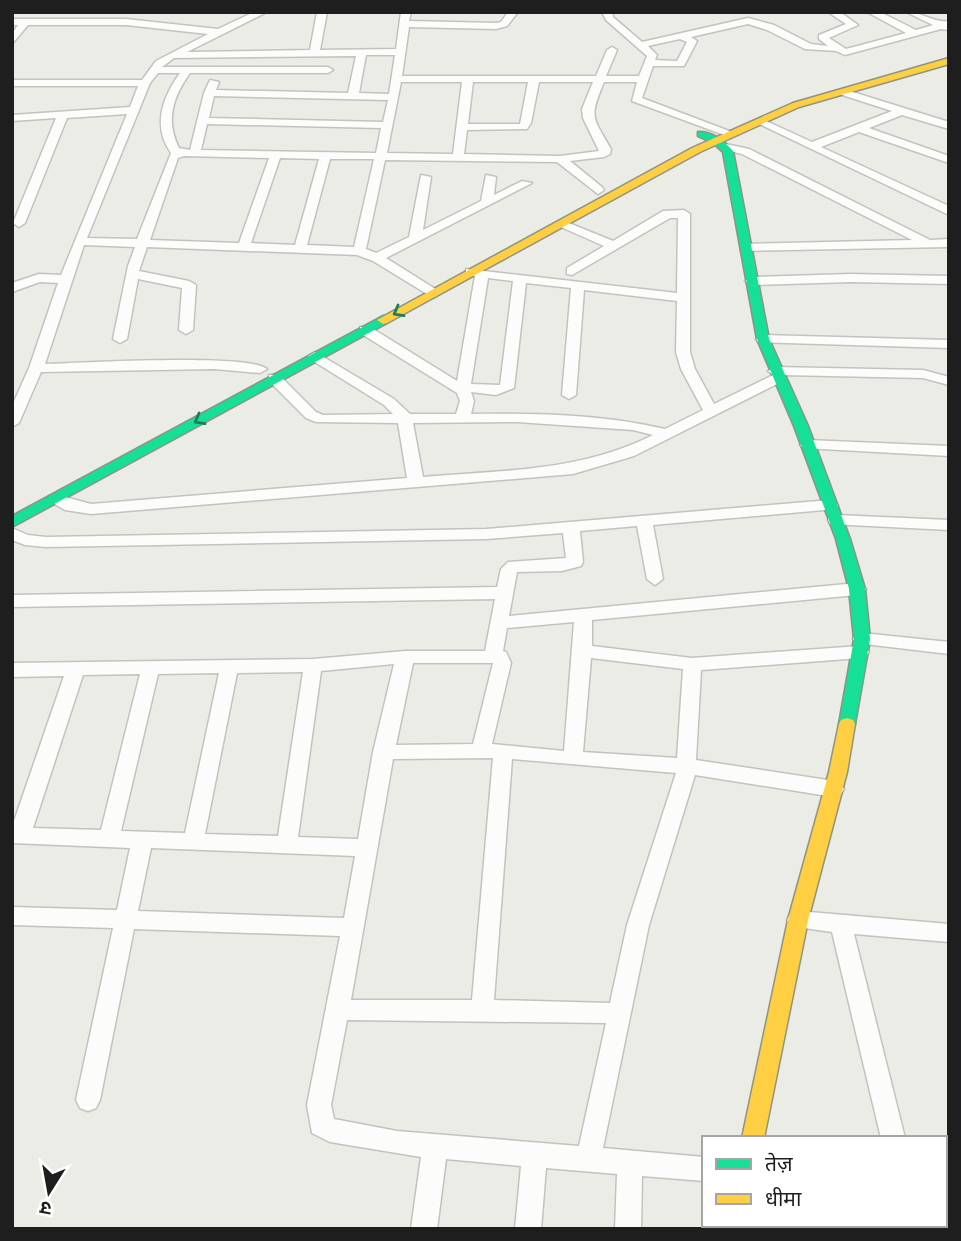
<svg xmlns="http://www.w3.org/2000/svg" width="961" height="1241" font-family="Overpass,'Noto Sans Devanagari',sans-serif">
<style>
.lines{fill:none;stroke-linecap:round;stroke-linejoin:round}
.street-casing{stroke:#c2c2bf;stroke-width:3}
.fast-casing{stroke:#8e9481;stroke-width:3}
.slow-casing{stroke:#8e9481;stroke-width:3}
.street{fill:#fcfcfb;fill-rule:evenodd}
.fast{fill:#16e098;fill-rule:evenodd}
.slow{fill:#ffcf43;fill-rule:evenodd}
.oneway{stroke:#1a7f5b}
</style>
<rect width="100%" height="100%" fill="#ecece7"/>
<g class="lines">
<defs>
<path id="street" d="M254,12H267L187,52L310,50L317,12H327L320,50L396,49L401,12H411L409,21L496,23L501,22L508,12H518L507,26L496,29L409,27L402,76H596L607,50L612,47L617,50L606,76H639L647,56L606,20L602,12H612L613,17L642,42L748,18L774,25L811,44L828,46L819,39V35L846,24L828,12H840L858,25L829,38L846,49L906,33L867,12H880L916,30L933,25L906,12C922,12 937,24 949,21V30L941,29L845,55L836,51L805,49L767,30L748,24L691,37L697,41L684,66H653L642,98L737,134L727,136L632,101L637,82H604C589,118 592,116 611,149L610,154L604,157L570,161L602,187L604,190L598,194L557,162L385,160L366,249L376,253L409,237L421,175L431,177L423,230L481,201L486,175L496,177L494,195L522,181L532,183L386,258L437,290V296L432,297L373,261L357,255L147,247L139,271L189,281L196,285L193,330L186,334L179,330L182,288L138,279L127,339L120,343L113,339L128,266L135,247L84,245L45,364C78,363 250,353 267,369L260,373L215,369L41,372L19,423L12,427V406L29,368L58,283L40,282L12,292V283L39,274L61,275L127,114L67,118L25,223L19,227L13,223L56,118L12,121V115L130,107L138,86H12V80H142L156,61L208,34L126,25H28L12,44V34L18,25H12V19H126L218,29ZM680,39L687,42L677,61L655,60L657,55L648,46ZM366,55H395L389,94L359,93ZM356,56L348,93L216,90L219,82L210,80L204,93L190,150L179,148C165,120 173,97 190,73H328L333,70L328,67H162L174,58ZM158,73H180C162,98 152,126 171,153L137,239L87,238L150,83ZM401,82H462L453,154L387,153ZM473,82H528L520,124H468ZM539,82H593L582,109L583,118L599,151L560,156L464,154L467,130L527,129L531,123ZM214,96L388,100L383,122L209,118ZM207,124L381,128L376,153L201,150ZM184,156L269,158L239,243L150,240L178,158ZM280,158L319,159L295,245L251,243ZM330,159H374L354,247L307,245Z
M843,89L949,122V129L902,115L869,128L949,156V163L859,132L821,147L949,206V215L755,122L764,120L812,142L892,111L839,94L838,92Z
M726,144L749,149L930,240L949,239V247L741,251V245L745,244L912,240L742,154L722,149L720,147Z
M684,210L690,214V352L695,369L714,404L773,375L768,371L775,367L923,370L949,377V385L923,378L783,375V381L634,456L573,474L91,514L65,510L46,499L54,494L91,504L407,478L398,423L316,422L306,418L269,381V375H279L316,412L323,415L393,414L384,405L310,359L308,356L315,352L394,399L410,414H456L460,401L457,393L360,333V327H370L457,381L475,276L466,275V269L677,293L678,218H670L572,275L567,274V268L604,246L554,224L564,221L613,241L663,211ZM488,278L513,281L500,385L471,384ZM526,283L571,288L562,395L569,399L576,395L584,290L677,301L676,352L681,369L703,410L665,429C602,414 535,413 471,414L474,401L471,392L496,395L514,388ZM517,422L633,430L653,435C579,472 503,470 423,477L413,423Z
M851,274L949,276V284L851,282L752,285L745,281L752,277Z
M763,335L949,340V348L758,342L756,339Z
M808,440L949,446V456L803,448L800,445Z
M830,500L838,505L836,509L653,525L663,579L655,585L647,579L637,526L580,531L583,562L581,566L562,571L517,572L509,616L857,583L866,589L857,595L592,620V646L692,658L860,646L866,647L869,652L866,657L860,658L701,670L696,760L834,781L841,784L844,789L841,794L834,797L695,775L649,925L603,1148L704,1157V1181L642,1176L641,1229H615L617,1174L546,1168L541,1229H515L521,1166L446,1159L437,1229H411L421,1157L330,1142L312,1133L307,1105L340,936L134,929L100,1100L96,1108L88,1111L80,1108L76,1100L113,928L12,925V907L117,910L130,848L12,843V827L64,676L12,677V663L313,659L405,651H485L495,599L12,607V595L497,587L501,569L508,562L566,558L563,533L486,539L46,547L25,545L12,540V528L28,535L46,537L486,529ZM574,622L564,751L492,744L511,663L506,652L503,651L507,628ZM591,658L683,669L677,758L583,752ZM413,663H493L473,744L396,745ZM394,664L373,752L358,839L298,837L321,671ZM303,672L278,836L205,834L237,673ZM219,673L185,833L121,831L158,674ZM140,674L101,830L33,828L83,675ZM493,758L472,1000H351L393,759ZM512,759L676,773L627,925L610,1003L494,1000ZM151,848L355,856L344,918L138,911ZM347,1020L606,1023L579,1146L397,1131L334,1119L331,1105Z
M836,515L949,520V530L830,524L828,520L830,516Z
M862,633L949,642V654L856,643L853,639L856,635Z
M798,911L949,924V942L854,934L905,1138H881L832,932L790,926L787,920L790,914Z
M735,1225H761V1229H735Z
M902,1225H928L929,1229H903Z"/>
<path id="fast" d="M698,132C712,131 724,141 733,151L769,339L808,426L850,539L865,589L870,639L855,724L853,728H841L839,724L854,639L849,589L836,539L794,426L757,339L723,152L713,143L698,136Z
M383,316L387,317V323L12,527V516Z"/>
<path id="slow" d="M949,58V64L799,107L700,152L387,323L383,324L377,320L692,148L793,103Z
M847,718L853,720L855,724L847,772L808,920L764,1138H742L788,920L829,772L839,724L841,720Z"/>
</defs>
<!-- street casing -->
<use href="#street" class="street-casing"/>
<!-- fast casing -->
<use href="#fast" class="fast-casing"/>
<!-- slow casing -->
<use href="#slow" class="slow-casing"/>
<!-- street -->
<use href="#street" class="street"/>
<!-- fast -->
<use href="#fast" class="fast"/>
<!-- slow -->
<use href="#slow" class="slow"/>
</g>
<!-- one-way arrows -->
<defs><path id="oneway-chevron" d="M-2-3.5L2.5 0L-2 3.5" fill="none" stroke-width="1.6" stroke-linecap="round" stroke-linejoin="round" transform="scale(1.75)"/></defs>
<g class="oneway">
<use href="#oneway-chevron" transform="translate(398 312) rotate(151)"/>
<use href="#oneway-chevron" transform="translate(199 420) rotate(151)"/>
</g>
<!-- border -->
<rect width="961" height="1241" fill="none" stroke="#1e1e1e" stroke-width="28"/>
<!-- legend -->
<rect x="702" y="1136" width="245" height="91" fill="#ffffff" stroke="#a5a5a5" stroke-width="2"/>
<rect x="716" y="1159" width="35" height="10" fill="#16e098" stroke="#a5a5a5" stroke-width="2"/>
<text x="765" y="1171" font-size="21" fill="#1e1e1e">तेज़</text>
<rect x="716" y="1194" width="35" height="10" fill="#ffcf43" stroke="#a5a5a5" stroke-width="2"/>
<text x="765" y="1206" font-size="21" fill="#1e1e1e">धीमा</text>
<!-- north arrow -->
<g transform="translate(49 1192) rotate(191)" stroke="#ffffff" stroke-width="5" paint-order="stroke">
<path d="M0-5L12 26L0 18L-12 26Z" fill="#1e1e1e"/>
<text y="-10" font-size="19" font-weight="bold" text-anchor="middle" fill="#1e1e1e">उ</text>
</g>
</svg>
